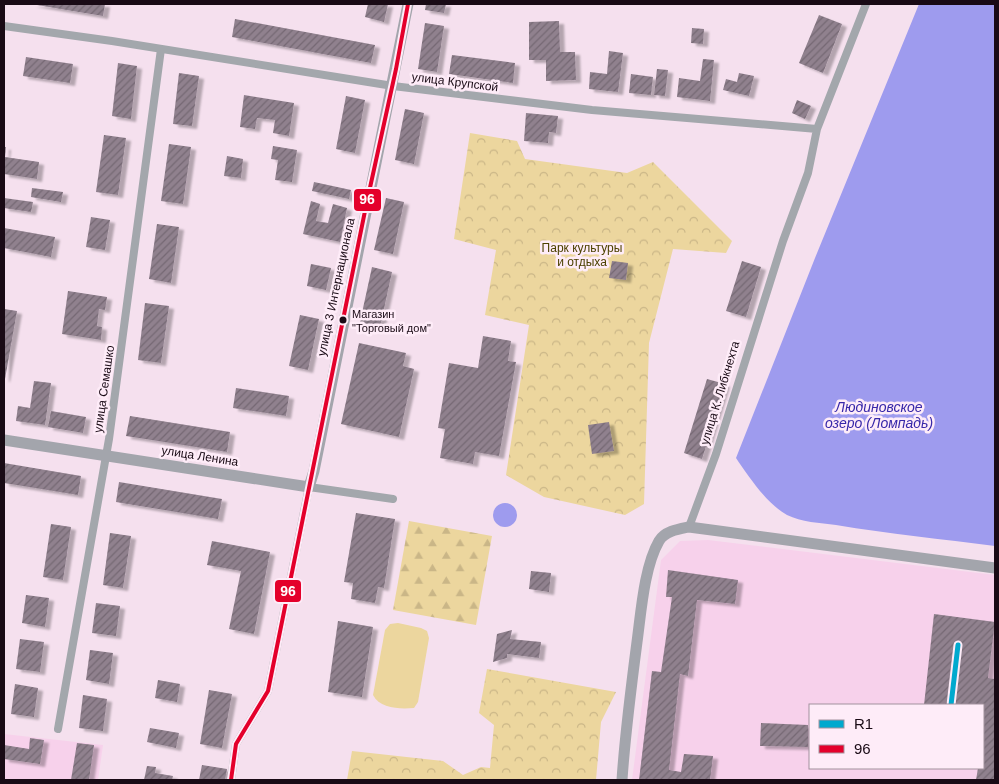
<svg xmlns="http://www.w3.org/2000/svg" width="999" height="784" font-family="Helvetica,sans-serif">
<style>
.built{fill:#f7d1eb;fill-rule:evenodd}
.forest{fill:url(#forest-firs)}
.park{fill:url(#park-crowns)}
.pitch{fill:#ecd69e}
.water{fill:#9e9bee}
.building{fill:url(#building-hatch);filter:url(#shadow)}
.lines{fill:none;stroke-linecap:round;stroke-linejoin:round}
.street{stroke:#a3a7ac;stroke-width:8}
.secondary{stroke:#a3a5ac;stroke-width:11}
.bus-1-casing{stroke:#feecf8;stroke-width:8}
.bus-1{stroke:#e4002b;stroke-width:4}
.rail-1-casing{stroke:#feecf8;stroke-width:9}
.rail-1{stroke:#00a9ce;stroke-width:5}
.bus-dot{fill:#190a15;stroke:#feecf8;stroke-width:2}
.labels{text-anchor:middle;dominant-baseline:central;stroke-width:5;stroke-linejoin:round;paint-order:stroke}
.bus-label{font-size:11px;fill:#190a15;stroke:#feecf8;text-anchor:start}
.street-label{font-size:12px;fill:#190a15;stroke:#feecf8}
.park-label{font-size:12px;fill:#4c4100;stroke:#feecf8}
.water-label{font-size:14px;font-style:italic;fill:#3727a9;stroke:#feecf8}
.line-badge{stroke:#feecf8;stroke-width:2}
.badge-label{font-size:14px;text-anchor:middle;font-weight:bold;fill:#fff}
</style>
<defs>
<pattern id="forest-firs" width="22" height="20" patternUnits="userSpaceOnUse" patternTransform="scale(1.25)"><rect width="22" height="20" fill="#ecd69e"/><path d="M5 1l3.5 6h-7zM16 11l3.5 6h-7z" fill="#cab687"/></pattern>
<pattern id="park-crowns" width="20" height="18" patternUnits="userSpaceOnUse" patternTransform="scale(1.25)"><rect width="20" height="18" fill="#ecd69e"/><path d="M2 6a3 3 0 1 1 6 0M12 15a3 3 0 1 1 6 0" fill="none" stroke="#cab687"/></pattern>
<pattern id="building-hatch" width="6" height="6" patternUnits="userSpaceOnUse" patternTransform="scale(1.25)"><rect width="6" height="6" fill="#90818e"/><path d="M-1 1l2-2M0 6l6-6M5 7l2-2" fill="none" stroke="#756873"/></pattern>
<filter id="shadow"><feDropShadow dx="5" dy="3" stdDeviation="1" flood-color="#0004"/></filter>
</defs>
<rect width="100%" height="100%" fill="#f5e0ee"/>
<!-- built -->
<path class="built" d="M708,540L995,575V780H632L661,560L680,541ZM810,705H983V768H810Z
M4,734L103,745L98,780H4Z"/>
<!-- forest -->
<path class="forest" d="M409,521L492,536L476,625L393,610Z"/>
<!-- park -->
<path class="park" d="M470,133L517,141L525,159L627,173L653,162L732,241L726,253L673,249L649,343L644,504L625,515L544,497L506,475L529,325L485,315L496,250L454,239Z
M487,669L616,692L601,722L596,780H347L352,751L443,761L463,775L481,767L490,768L494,725L479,713Z"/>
<!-- pitch -->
<path class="pitch" d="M398,623L421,628L427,631L429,638L418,702L414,708C400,709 380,709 373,695L385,630L390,624Z"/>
<!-- water -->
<path class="water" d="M919,4H995V546C942,539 889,534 836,525C820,523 801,522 787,515C767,504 749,477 736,458L815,258Z
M493 515a12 12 0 1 1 24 0a12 12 0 1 1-24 0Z"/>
<!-- building -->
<path class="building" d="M31,4H105L103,16Z
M368,4H388L384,22L365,17Z
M426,4H446L444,13L425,10Z
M819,15L842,24L823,73L799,63Z
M235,19L375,45L371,63L232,37Z
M559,21L560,52H575L576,80L546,81V60H529V22Z
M425,23L444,26L437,72L418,69Z
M692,28L704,29L703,44L691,43Z
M609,51L623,53L618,92L589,89L590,72L607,74Z
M452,55L515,63L513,83L449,74Z
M26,57L73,64L70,83L23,76Z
M703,59L714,60L710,101L677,97L679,78L700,81Z
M118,63L137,66L131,119L112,116Z
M657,69L668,70L665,96L654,95Z
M179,73L199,76L192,126L173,124Z
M739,73L754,76L749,96L723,90L726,79L737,82Z
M631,74L653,77L651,95L629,93Z
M244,95L294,103L289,136L273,133L275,120L257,118L255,129L240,127Z
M346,96L365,100L355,153L336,149Z
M797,100L811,106L805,119L792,113Z
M405,109L424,113L414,164L395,160Z
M526,113L558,116L556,133L549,132L548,143L524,141Z
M104,135L126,138L118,195L96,192Z
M169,144L191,147L183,204L161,201Z
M273,146L297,150L292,182L275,180L278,160L271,159Z
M4,147H6L5,157L39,162L37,179L4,174Z
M227,156L243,159L241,178L224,176Z
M314,182L351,190L349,199L312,191Z
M32,188L63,192L61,202L31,197Z
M4,198L33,202L31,212L4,208Z
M386,198L404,202L393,254L374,250Z
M311,201L320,204L316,221L328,223L333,204L347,208L340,242L303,234Z
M91,217L110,220L105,250L86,247Z
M157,224L179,227L171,283L149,279Z
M4,228L55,237L51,257L4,248Z
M612,261L628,263L626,280L609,278Z
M742,261L761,267L746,317L726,311Z
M311,264L331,268L326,290L307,286Z
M372,267L392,272L380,327L360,322Z
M68,291L107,297L105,310L99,309L97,326L102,327L101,340L62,334Z
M145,303L169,306L161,363L138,360Z
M4,309L17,311L5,379H4Z
M300,315L319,319L308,370L289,366Z
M483,336L511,341L508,361L516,362L499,456L475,452L473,464L440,458L445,429L438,428L449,363L478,368Z
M359,343L406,353L403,366L414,369L399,437L341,424Z
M707,379L725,384L702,459L684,453Z
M34,381L51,383L45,425L16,421L18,406L30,408Z
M236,388L289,396L286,416L233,408Z
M51,411L86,417L83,433L48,427Z
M130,416L230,432L227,452L126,436Z
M609,422L614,451L592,454L588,425Z
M4,463L81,476L78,495L4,483Z
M119,482L222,499L218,519L116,502Z
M356,513L395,519L384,588L378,587L375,603L351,599L353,583L344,582Z
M51,524L71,527L63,580L43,577Z
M110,533L131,536L123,588L103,585Z
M212,541L270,552L254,634L229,629L241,571L207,565Z
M668,570L738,580L735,604L697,600L688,676L680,674L669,770L681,772L684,754L713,756L710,780H639L652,671L661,672L672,597H666Z
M531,571L551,573L549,592L529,589Z
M26,595L49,598L45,627L22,623Z
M96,603L120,606L116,636L92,633Z
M934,614L995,622L988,678L995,679V780H976L978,768H983V705H924Z
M338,621L373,627L362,697L328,692Z
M512,630L510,639L541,642L539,658L507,654V658L493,662L497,634Z
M20,639L44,642L40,672L16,669Z
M90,650L113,653L109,684L86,680Z
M158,680L180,684L177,702L155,698Z
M15,684L38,688L34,717L11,714Z
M209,690L232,694L222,748L200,744Z
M83,695L107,699L103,731L79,728Z
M761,723L808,725V747L760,746Z
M150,728L179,733L176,748L147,742Z
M30,738L44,740L40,764L4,759V745L29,749Z
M77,743L94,745L89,780H71Z
M202,765L227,769L225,780H199Z
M147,766L156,767L155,773L173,776L172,780H144Z"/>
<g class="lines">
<!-- street -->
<path class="street" d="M4,26L112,41L393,86L592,110L817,129
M689,527L716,454L783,241L808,173L817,129L866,4
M58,729L109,439L161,49
M231,780L236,744L268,691L309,487L393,499"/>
<!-- secondary -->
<path class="secondary" d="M4,440L309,487L314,471L408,4
M622,780C625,734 631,688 637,642C641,613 644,567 659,541C665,531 679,529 689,527L995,568"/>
<defs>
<path id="bus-1" d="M231,780L236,744L268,691L366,206L396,69L408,4"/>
</defs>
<!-- bus-1 casing -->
<use href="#bus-1" class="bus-1-casing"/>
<!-- bus-1 -->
<use href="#bus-1" class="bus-1"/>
<defs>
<path id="rail-1" d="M951,705L958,645"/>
</defs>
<!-- rail-1 casing -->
<use href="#rail-1" class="rail-1-casing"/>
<!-- rail-1 -->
<use href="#rail-1" class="rail-1"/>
</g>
<!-- markers -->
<circle class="bus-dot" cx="343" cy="320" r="4.5"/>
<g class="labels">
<!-- bus labels -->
<g class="bus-label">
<text x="352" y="314">Магазин<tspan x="352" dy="14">"Торговый дом"</tspan></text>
</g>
<!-- street labels -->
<g class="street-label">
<text transform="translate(455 82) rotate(7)">улица Крупской</text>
<text transform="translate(336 287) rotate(-78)">улица 3 Интернационала</text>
<text transform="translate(104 389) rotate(-82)">улица Семашко</text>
<text transform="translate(720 393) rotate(-73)">улица К. Либкнехта</text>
<text transform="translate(200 456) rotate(9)">улица Ленина</text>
</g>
<!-- park labels -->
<g class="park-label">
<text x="582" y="248">Парк культуры<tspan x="582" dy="14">и отдыха</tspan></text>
</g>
<!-- water labels -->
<g class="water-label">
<text x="879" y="407">Людиновское<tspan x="879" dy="16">озеро (Ломпадь)</tspan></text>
</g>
</g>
<g class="line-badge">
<rect x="353" y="188" width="29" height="24" rx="5" fill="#e4002b"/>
<rect x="274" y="579" width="28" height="24" rx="5" fill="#e4002b"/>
</g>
<g class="badge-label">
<text x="367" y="204">96</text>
<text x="288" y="596">96</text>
</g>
<!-- border -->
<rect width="999" height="784" fill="none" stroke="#190a15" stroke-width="10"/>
<!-- legend -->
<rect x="809" y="704" width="175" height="65" fill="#feecf8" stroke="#a2929d"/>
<rect x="819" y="720" width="25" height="8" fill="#00a9ce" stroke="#a2929d"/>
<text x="854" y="729" font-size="15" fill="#190a15">R1</text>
<rect x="819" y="745" width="25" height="8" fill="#e4002b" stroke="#a2929d"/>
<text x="854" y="754" font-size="15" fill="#190a15">96</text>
</svg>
